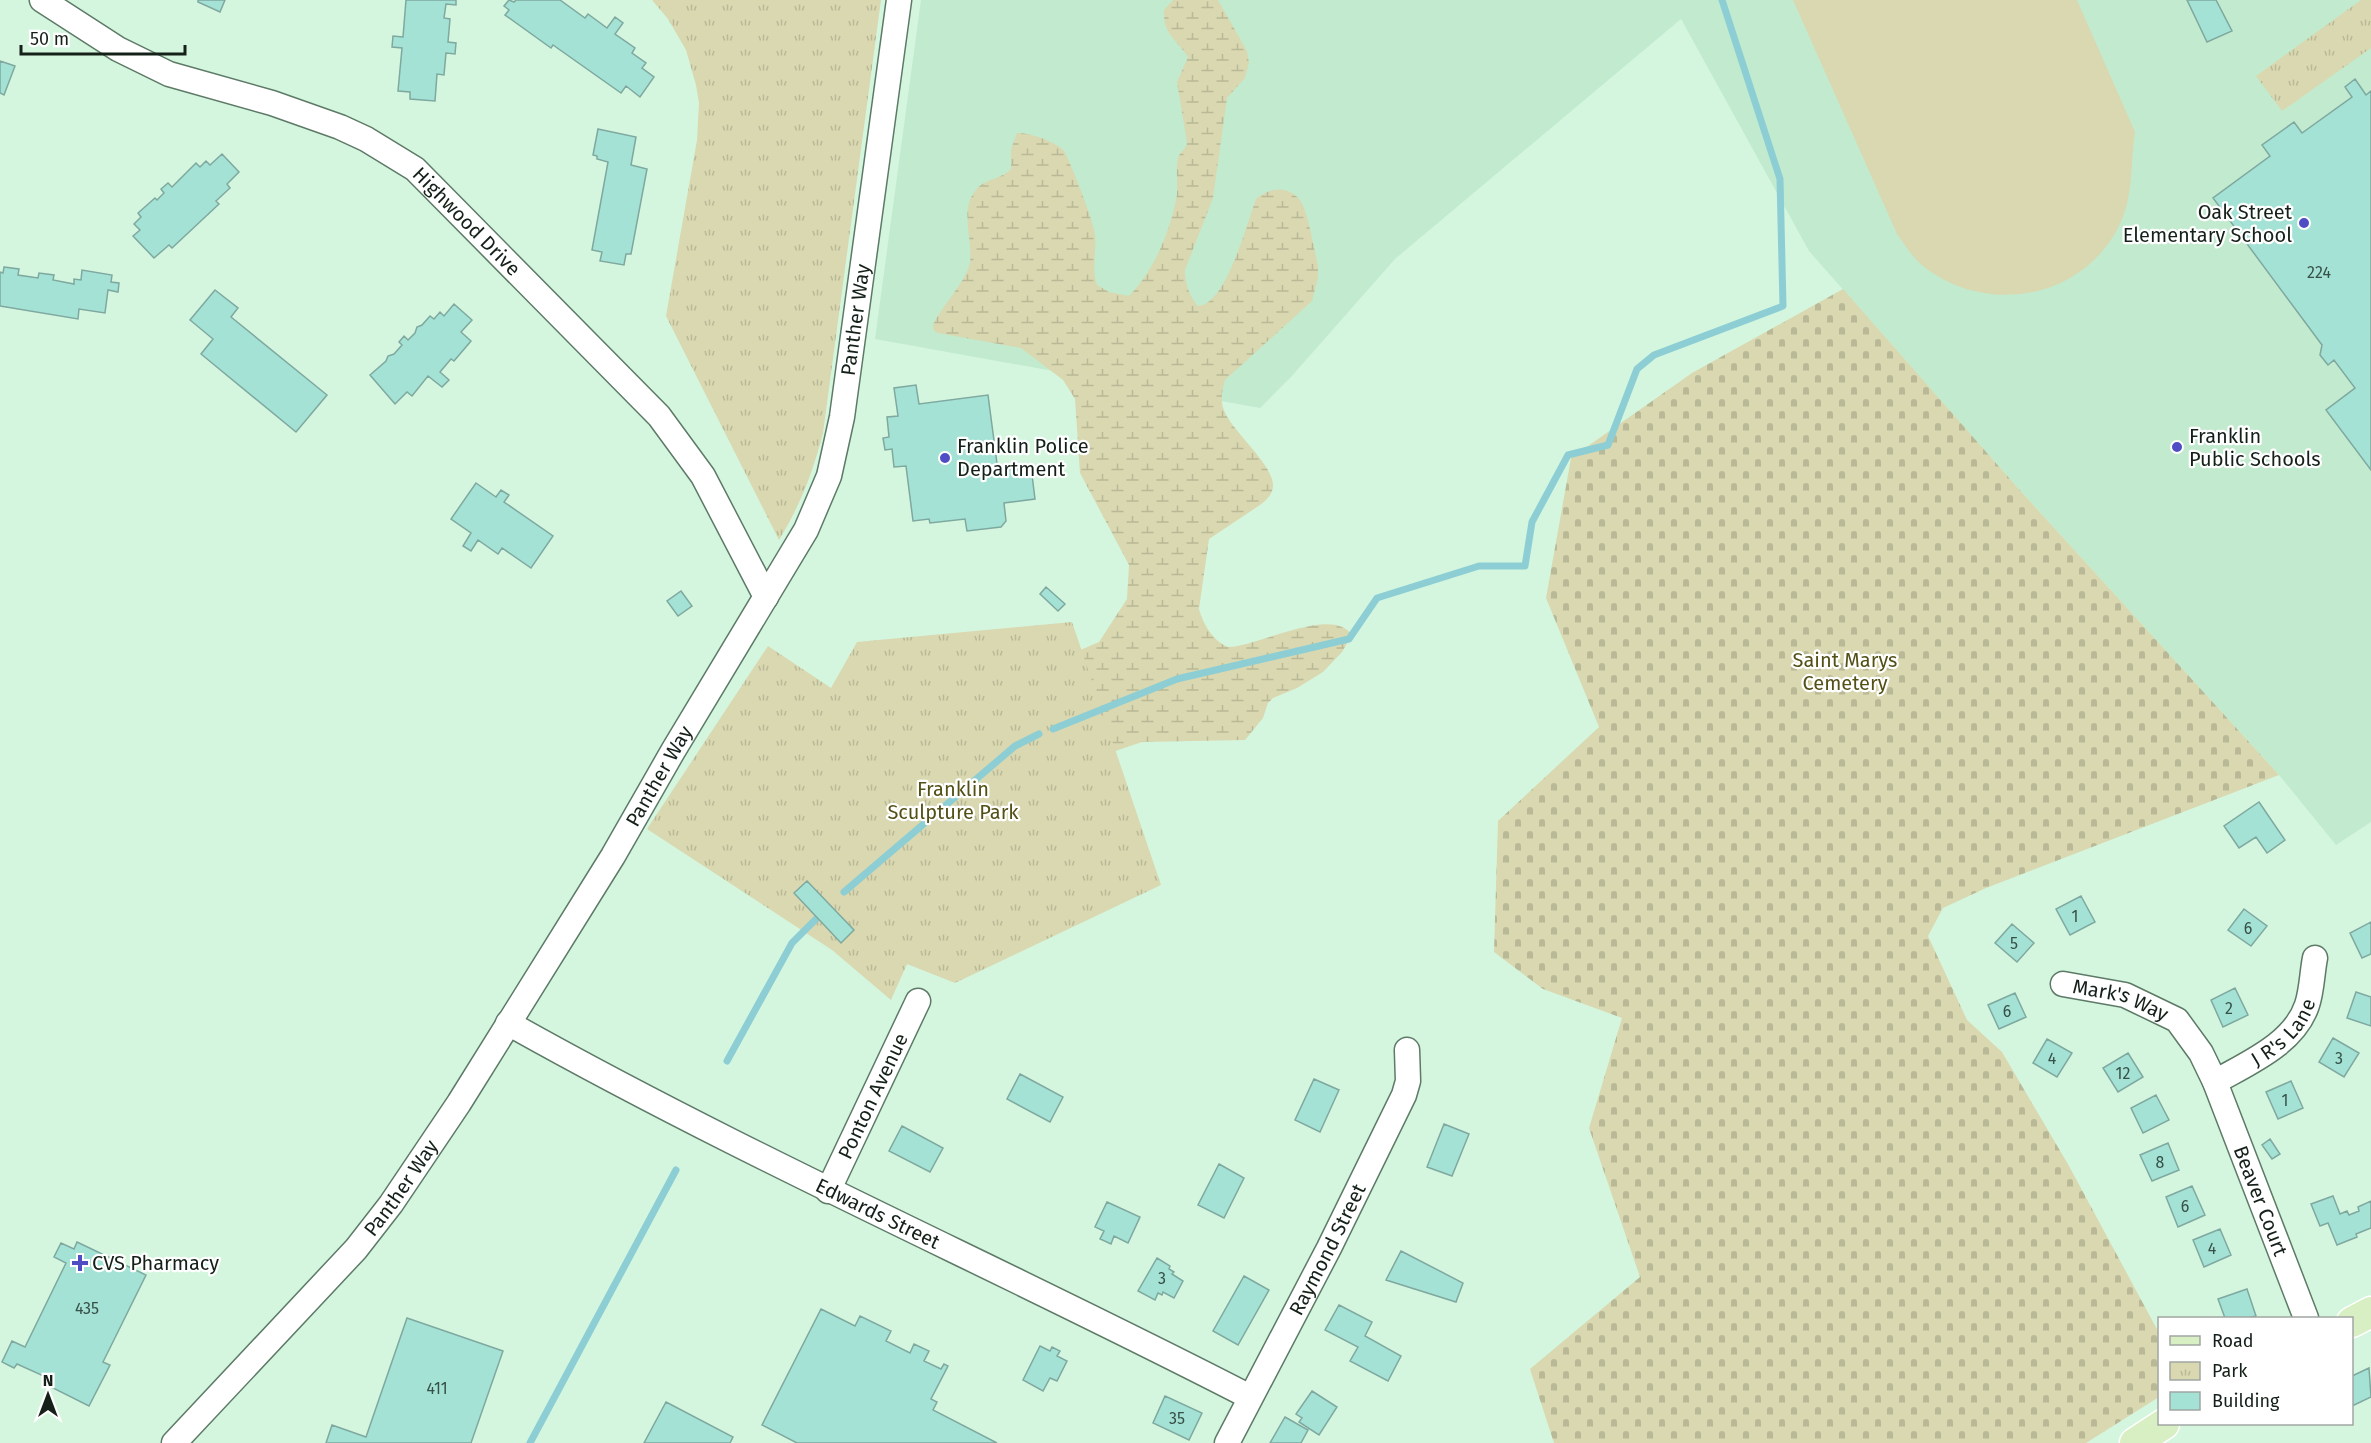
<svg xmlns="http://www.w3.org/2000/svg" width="2371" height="1443" font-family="'Fira Sans',sans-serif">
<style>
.built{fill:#c2eacf}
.grass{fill:#d9d8b0}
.wetland{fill:url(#wetland-marsh)}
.cemetery{fill:url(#cemetery-stones)}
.park{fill:url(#park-tufts)}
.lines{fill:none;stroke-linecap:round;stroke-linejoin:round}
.stream{stroke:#8dced5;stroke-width:7}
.building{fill:#a3e2d5;stroke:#7fa89f;stroke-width:1.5}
.minor-casing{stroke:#5d7a67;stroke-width:27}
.major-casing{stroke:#fff;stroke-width:33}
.minor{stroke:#fff;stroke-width:24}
.major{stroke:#d8efc3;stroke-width:30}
.poi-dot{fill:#4e4dc4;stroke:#fff;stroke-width:2}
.labels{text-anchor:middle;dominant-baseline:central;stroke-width:4.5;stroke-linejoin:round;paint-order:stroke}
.number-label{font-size:16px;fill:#385047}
.poi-label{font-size:20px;fill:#142018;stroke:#fff;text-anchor:start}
.street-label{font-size:20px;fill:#142018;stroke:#fff}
.park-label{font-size:20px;fill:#535016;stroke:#fff}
</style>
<defs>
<pattern id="wetland-marsh" width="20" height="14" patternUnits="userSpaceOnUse" patternTransform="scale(1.5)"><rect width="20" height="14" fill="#d9d8b0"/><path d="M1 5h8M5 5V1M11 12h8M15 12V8" fill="none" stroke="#b9b997"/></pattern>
<pattern id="cemetery-stones" width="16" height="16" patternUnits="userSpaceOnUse" patternTransform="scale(1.5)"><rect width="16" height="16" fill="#d9d8b0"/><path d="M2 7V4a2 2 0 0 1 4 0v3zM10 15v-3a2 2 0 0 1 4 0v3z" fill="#b9b997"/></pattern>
<pattern id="park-tufts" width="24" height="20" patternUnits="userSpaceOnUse" patternTransform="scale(1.5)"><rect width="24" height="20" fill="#d9d8b0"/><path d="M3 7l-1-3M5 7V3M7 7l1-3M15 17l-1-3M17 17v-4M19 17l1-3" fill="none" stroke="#b9b997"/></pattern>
</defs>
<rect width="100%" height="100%" fill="#d4f6df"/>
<!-- built -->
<path class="built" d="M921,0H2371V822L2336,845L2279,775L2017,487L1809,251L1681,19L1395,259L1291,377L1260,408L875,339Z"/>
<!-- grass -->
<path class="grass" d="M1793,0H2077L2135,132C2130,164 2134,196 2119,226C2082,300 1986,316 1923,266C1913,258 1905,245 1897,234Z"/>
<!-- wetland -->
<path class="wetland" d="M1173,0H1218L1247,51L1249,63L1245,78L1227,98L1213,198L1185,270C1185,283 1189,296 1198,306C1226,305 1247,223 1256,199C1270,187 1290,185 1301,202C1308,212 1315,253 1318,266V277L1312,301L1225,380C1223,388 1221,394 1222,403C1225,429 1281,467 1272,491C1270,497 1265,501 1260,505L1209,539L1199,609C1203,624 1213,641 1228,647C1257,647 1332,605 1352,635L1342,652L1323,672L1297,688L1273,698L1268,703L1263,718L1245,740L1142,742L1086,761L1050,663L1099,642L1127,599L1129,565L1080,473L1075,399L1063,380L1021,348L938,333L934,331L933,325C941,307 968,279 970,262C973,238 959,210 976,190C984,179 1002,179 1011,169V149L1017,133C1028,132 1057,142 1064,151C1069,158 1095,225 1095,234C1097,250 1091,269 1097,285L1109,292L1129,296C1153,272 1169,234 1176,200C1179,187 1175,171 1178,158C1180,151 1186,150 1187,142L1177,82L1188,57C1176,38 1163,35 1164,10Z"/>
<!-- cemetery -->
<path class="cemetery" d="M1843,289L2017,487L2279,775L1986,888L1943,908L1928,936L1967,1020L2002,1052L2069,1166L2159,1333V1397L2086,1443H1554L1530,1369L1640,1277L1589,1128L1622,1018L1543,989L1494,952L1498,821L1599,727L1546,598L1571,458L1692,373Z"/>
<!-- park -->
<path class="park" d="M652,0H881L823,433C813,472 800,506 779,540L666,316L697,140L699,103L696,85L686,50L668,19Z
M2361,0H2371V48L2282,111L2256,76Z
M1072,622L1161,885L955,983L907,964L891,1000L832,950L647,829L768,646L831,688L857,642Z"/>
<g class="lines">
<!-- stream -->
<path class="stream" d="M1053,729L1177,679L1349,639L1377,598L1479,566H1525L1532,522L1568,455L1608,445L1637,369L1654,355L1783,306L1780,179L1722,0
M844,892L1015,746L1039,734
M727,1061L792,943L816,919
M530,1443L676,1170"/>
</g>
<!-- building -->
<path class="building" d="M198,0H225L220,12L198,2Z
M406,0H456V5L446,4L444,18L450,19L448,42L456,43L455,54L446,53L444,75L437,74L435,101L410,99V92L398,91L402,48L392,47L393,36L403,37Z
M509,0L514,2L516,0H560L585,18L588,14L607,28L615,17L623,23L615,34L635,48L632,53L646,63L642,68L654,77L640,97L626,86L621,93L553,45L551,48L505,15L509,10L504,6Z
M2187,0H2216L2232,31L2207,42Z
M0,61L15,66L4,95L0,93Z
M2355,79L2366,95L2371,91V470L2326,410L2355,388L2334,360L2328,365L2320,355L2322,345L2213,198L2270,156L2262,145L2294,122L2302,133L2352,97L2345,87Z
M598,129L636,137L631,165L647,169L631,254H626L624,265L600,261L602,252L592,250L608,162L597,159V156L593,155Z
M222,154L239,172L227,184L230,188L216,201L219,204L172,248L169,245L154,258L133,236L140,230L134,224L141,217L138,213L155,198L157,200L164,193L161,189L168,183L172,187L196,163L200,167L206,161L210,165Z
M4,267L19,269L18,275L38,278L39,273L54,275L53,280L74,284V279L81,280L82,270L112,275L111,282L119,283L118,292L108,290L105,313L79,309L78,319L0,306V272L3,273Z
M215,290L238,308L231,317L327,395L296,432L201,354L213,339L190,320Z
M454,304L472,320L461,332L471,341L454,361L451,359L440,372L449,380L442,387L428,376L412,396L407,392L395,404L370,375L386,361L388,356L394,354L402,345L399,342L404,336L408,340L415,333L417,327L422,325L430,316L434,319L440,312L444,316Z
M916,385L919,404L988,395L998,471L1031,467L1035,499L1004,503L1006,521L1001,527L967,531L965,519L930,523L929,519L913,521L906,466L894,467L892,449L885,450L883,438L889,437L887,417L898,416L894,388Z
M476,483L496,497L501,490L509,495L504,502L553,536L531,568L502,548L498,554L478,540L471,551L463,546L471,533L451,519Z
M1046,587L1065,604L1058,611L1040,594Z
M681,591L692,606L678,616L667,601Z
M2259,802L2285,840L2267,853L2256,837L2239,848L2224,826Z
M807,881L854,930L841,943L794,893Z
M2081,896L2095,922L2070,935L2056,909Z
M2244,909L2267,926L2251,946L2228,930Z
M2371,922V954L2362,958L2350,933Z
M2012,924L2034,943L2017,962L1995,943Z
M2235,988L2248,1015L2223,1027L2211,1000Z
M2356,992L2371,997V1026L2347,1018Z
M2015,993L2026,1017L1999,1029L1988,1005Z
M2333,1038L2359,1053L2344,1077L2319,1062Z
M2047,1039L2072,1053L2057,1077L2033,1063Z
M2128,1053L2143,1077L2118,1092L2103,1068Z
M1020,1074L1063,1097L1050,1122L1007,1099Z
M1314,1079L1339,1090L1320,1132L1295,1120Z
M2291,1081L2303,1108L2278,1119L2266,1092Z
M2156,1095L2169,1120L2143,1133L2131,1108Z
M1444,1124L1469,1134L1452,1176L1427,1167Z
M902,1126L943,1148L930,1172L889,1151Z
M2270,1139L2280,1154L2272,1159L2262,1145Z
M2168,1143L2179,1170L2152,1181L2140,1155Z
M1219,1164L1244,1178L1224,1218L1198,1205Z
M2192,1186L2205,1215L2178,1227L2166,1197Z
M2333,1196L2340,1214L2347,1211L2349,1215L2359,1211L2358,1207L2371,1201V1228L2356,1234L2357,1237L2337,1245L2328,1223L2320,1226L2311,1204Z
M1107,1202L1140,1217L1128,1243L1114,1236L1111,1244L1100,1239L1104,1231L1095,1227Z
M2220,1229L2231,1255L2204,1267L2193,1240Z
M77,1242L146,1275L103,1362L110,1365L89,1406L43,1383L46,1377L17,1364L14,1368L2,1362L12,1341L25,1347L66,1263L54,1257L61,1243L74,1249Z
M1401,1251L1463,1283L1456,1302L1386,1280Z
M1157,1258L1170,1266L1169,1269L1174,1272L1172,1274L1183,1281L1174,1298L1163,1292L1162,1295L1158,1293L1155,1300L1138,1291Z
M1244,1276L1269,1290L1238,1345L1213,1331Z
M2247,1289L2256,1316L2248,1318H2225L2218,1299Z
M1339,1305L1372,1322L1365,1336L1401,1356L1388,1381L1350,1361L1358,1347L1325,1330Z
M821,1309L855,1326L860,1316L891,1331L886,1341L910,1353L914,1344L929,1351L924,1361L941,1369L944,1364L948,1366L931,1399L937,1402L933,1410L997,1443H797L762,1425Z
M407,1318L503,1351L471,1443H326L332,1425L366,1437Z
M1040,1346L1050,1351L1052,1347L1060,1351L1057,1356L1067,1361L1057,1381L1050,1378L1043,1391L1023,1380Z
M2369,1368L2371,1397L2352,1406V1376Z
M1312,1391L1337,1407L1319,1435L1299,1422L1302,1418L1296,1414Z
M1165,1396L1202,1413L1189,1440L1153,1423Z
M666,1402L733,1437L730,1443H644Z
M1285,1417L1308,1430L1301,1443H1270Z"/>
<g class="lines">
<defs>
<g id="minor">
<path id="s1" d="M42,0L118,49L169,74L272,103L340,127L366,139L415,169L659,416L703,476L766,597"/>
<path id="s2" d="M2063,984L2125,995L2177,1020L2201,1053L2215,1082L2306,1318"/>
<path id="s3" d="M508,1023C750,1159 1004,1270 1250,1397"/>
<path id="s4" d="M2215,1082C2248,1063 2294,1044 2307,1005C2312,990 2312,973 2315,958"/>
<path id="s5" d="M828,1191L918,1001"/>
<path id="s6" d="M174,1443L356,1249L391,1204L459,1103L613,856L673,751L806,530L829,476L842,417L899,0"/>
<path id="s7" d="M1227,1443L1329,1248L1404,1095L1408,1081L1407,1050"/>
</g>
<path id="major" d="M2352,1322L2371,1312
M2135,1443L2164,1424"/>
</defs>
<!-- minor casing -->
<use href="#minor" class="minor-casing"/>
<!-- major casing -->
<use href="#major" class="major-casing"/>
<!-- minor -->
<use href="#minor" class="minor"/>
<!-- major -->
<use href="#major" class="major"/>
</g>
<!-- markers -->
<g class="poi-dot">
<circle cx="2304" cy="223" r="6"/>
<circle cx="2177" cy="447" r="6"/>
<circle cx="945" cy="458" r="6"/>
<path d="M77 1254h6v6h6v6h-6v6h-6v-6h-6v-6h6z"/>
</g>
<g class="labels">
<!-- number labels -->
<g class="number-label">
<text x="2319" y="272">224</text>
<text x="2075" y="916">1</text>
<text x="2248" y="928">6</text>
<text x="2014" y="943">5</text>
<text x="2229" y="1008">2</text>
<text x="2007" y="1011">6</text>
<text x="2052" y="1058">4</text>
<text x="2339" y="1058">3</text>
<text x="2123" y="1073">12</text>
<text x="2285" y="1100">1</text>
<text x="2160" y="1162">8</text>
<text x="2185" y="1206">6</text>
<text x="2212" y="1248">4</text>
<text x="1162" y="1278">3</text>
<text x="87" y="1308">435</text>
<text x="437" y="1388">411</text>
<text x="1177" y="1418">35</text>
</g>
<!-- poi labels -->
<g class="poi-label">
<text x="2292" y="212" text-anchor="end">Oak Street<tspan x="2292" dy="23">Elementary School</tspan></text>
<text x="2189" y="436">Franklin<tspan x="2189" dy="23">Public Schools</tspan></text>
<text x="957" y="446">Franklin Police<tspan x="957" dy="23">Department</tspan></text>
<text x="92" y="1263">CVS Pharmacy</text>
</g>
<!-- street labels -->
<g class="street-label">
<text stroke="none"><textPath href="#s1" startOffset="486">Highwood Drive</textPath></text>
<text stroke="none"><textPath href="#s6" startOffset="1332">Panther Way</textPath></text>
<text stroke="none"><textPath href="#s6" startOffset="828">Panther Way</textPath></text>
<text stroke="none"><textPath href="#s2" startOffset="60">Mark's Way</textPath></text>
<text stroke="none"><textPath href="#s4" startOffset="86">J R's Lane</textPath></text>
<text stroke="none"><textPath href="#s5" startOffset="105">Ponton Avenue</textPath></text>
<text stroke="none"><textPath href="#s6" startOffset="342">Panther Way</textPath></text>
<text stroke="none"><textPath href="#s2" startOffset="321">Beaver Court</textPath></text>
<text stroke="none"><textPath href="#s3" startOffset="416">Edwards Street</textPath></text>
<text stroke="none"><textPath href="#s7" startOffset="218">Raymond Street</textPath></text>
</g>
<!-- park labels -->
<g class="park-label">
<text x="1845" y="660">Saint Marys<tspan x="1845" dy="23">Cemetery</tspan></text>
<text x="953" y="789">Franklin<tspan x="953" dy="23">Sculpture Park</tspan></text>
</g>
</g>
<!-- legend -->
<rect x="2158" y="1317" width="195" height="108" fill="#ffffff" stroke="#a1a6a3" stroke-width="1.5"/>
<rect x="2170" y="1336" width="30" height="9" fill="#d8efc3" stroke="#a1a6a3" stroke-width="1.5"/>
<text x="2212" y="1347" font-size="18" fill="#142018">Road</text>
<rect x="2170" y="1362" width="30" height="18" fill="url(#park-tufts)" stroke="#a1a6a3" stroke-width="1.5"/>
<text x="2212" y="1377" font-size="18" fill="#142018">Park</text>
<rect x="2170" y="1392" width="30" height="18" fill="#a3e2d5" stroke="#a1a6a3" stroke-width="1.5"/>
<text x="2212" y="1407" font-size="18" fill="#142018">Building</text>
<!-- north arrow -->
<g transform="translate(48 1395)" stroke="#ffffff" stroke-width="4.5" paint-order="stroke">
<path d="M0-4.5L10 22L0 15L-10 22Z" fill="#142018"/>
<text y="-9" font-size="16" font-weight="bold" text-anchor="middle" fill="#142018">N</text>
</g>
<!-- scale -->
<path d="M21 45v9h164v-9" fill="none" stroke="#142018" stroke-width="3"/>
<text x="30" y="45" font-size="18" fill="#142018" stroke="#ffffff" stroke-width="4.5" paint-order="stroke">50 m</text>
</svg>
